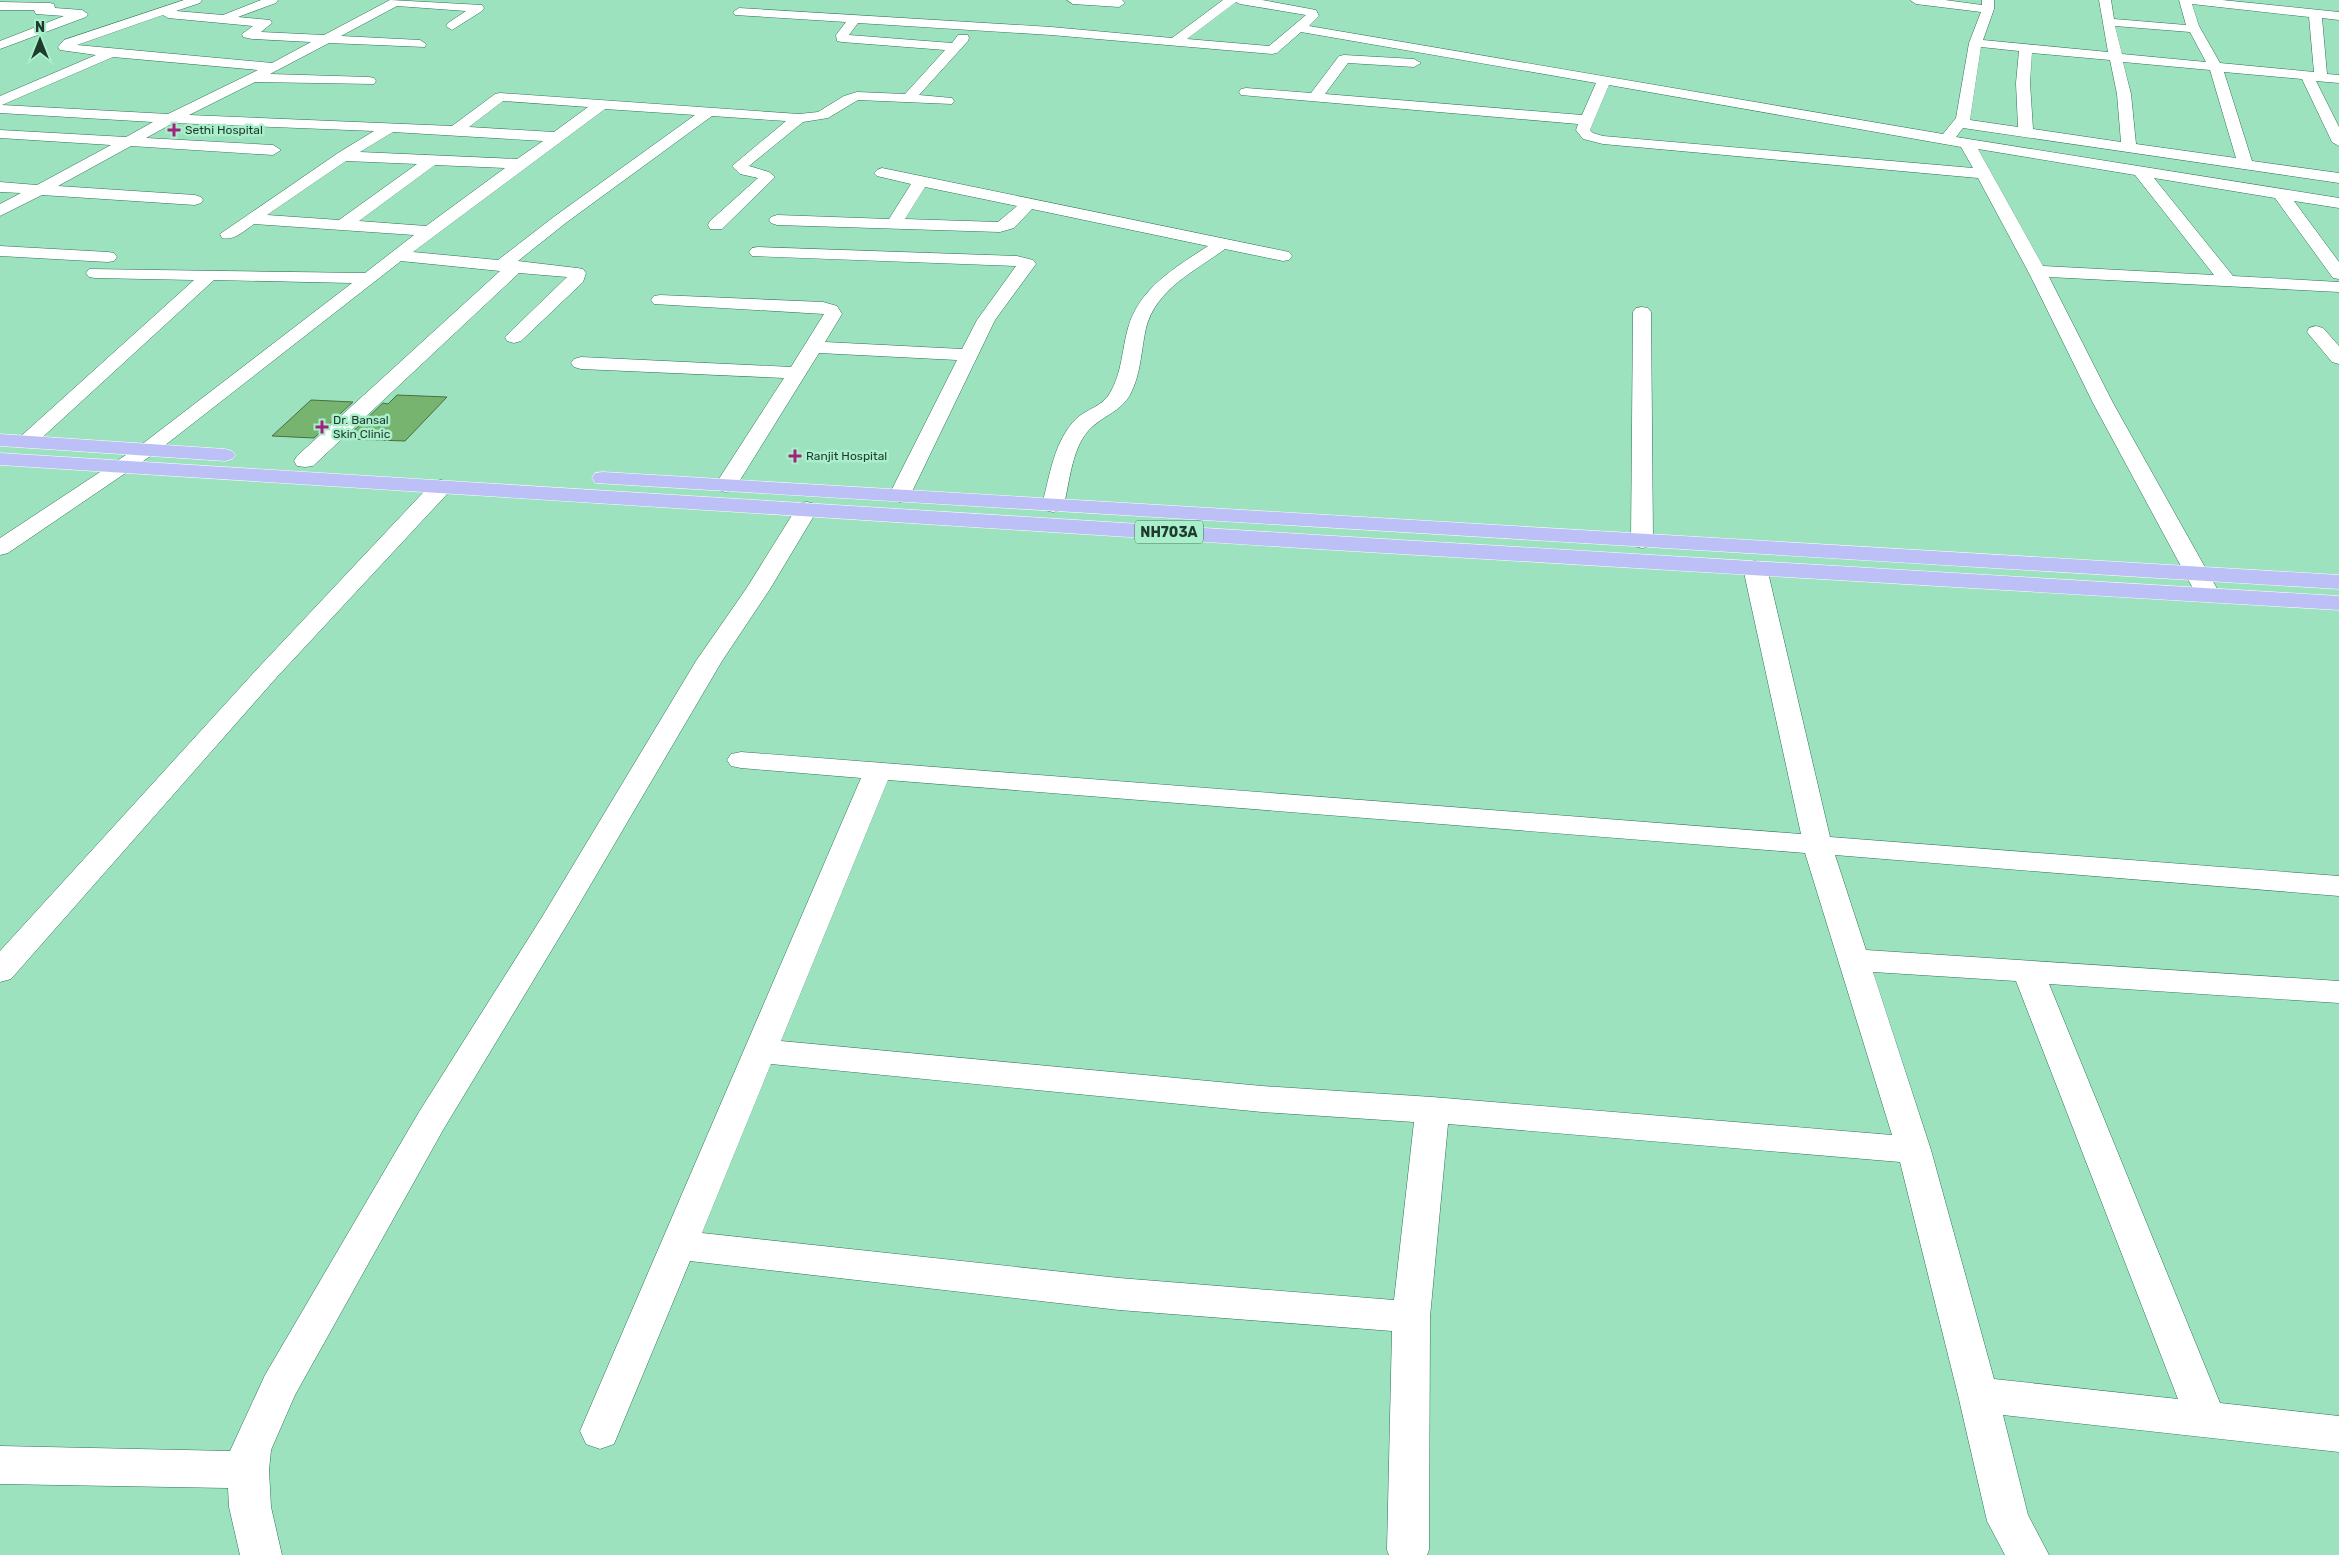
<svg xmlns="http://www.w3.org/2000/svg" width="2339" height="1555" font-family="Rubik,sans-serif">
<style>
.building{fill:#77b470;stroke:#467041}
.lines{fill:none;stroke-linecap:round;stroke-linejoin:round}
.minor-casing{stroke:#2e7355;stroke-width:1}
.highway-casing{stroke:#fff;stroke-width:1}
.minor{fill:#fff;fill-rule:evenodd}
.highway{fill:#bdc0f6;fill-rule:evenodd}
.poi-dot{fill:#9e247c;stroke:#a9efcb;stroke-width:2}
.labels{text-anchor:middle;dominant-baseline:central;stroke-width:5;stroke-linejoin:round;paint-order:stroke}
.far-poi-label{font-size:12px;fill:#1e3b2d;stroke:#a9efcb;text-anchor:start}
.shield{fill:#a9efcb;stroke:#48715c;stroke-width:1}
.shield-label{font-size:14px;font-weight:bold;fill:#1e3b2d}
</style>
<rect width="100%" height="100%" fill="#9ce2bf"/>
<!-- building -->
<path class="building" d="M397,395L447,397L405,441L345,439L383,403L388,404Z
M311,400L353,402L314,438L272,436Z"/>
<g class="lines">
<defs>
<path id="minor" d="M184,0H202L200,3L176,11L223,15L261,0H278L276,3L238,17L270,20L272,23L261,32L324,35L390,0L482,5L484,8L482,11L452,30L446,26L448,23L466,11L397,6L341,36L420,40L426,44L425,47L329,43L270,74L369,77L374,78L376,81L374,84L255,82L189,115L452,126L495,94L500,93L799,114L818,112L844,96L857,92L905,94L945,50L842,42L837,41L836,35L846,22L735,15L733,12L739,8L1051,27L1172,38L1223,0H1262L1316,10L1319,16L1309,26L1943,134L1956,118L1969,43L1981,12L1916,4L1910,0H1945L1982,5V0H1994V9L1983,40L2108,52L2099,0H2111L2114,19L2186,25L2179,0H2222L2339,12V20L2322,18L2327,74L2339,75V83L2316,81L2339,127V146L2332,142L2302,79L2224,72L2252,161L2339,173V183L1963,128L1956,137L2339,198V208L2294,201L2339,262V279L2333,278L2275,198L2154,178L2233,276L2339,282V292L2049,277L2113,403L2220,594L2216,599L2208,601L2200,599L2196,594L2093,403L2030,275L1978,178L1603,144L1583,139L1576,130L1578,124L1241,95L1239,92L1241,89L1246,88L1311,93L1339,56L1344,55L1414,59L1421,63L1414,67L1348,63L1325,94L1582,115L1596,83L1301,32L1277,53L1272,54L1051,35L858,23L849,35L952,43L958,35H968L969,38L968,41L919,95L952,98L954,101L952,104L858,100L828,118L803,122L749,166L769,172L775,177L722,229H710L708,225L710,221L758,178L740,174L732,166L786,121L712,116L567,222L518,261L577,268L583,269L586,273L583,282L521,341L514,343L507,341L505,337L567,277L519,273L313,466L305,467L297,466L294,461L297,456L500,271L401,261L155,453L8,553L0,555V538L141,445L352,283L214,280L34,445L27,447L20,445L17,441L20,437L194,280L95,278L89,277L86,273L89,269L365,273L414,235L254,224C244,231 234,241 222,238L220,234L338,153L374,131L173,123L146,138L273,145L281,150L273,155L131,146L58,186L195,195L201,197L203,200L201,203L195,205L42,195L0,216V204L21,193L0,192V182L37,185L111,145L0,138V130L126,137L153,122L0,113V96L96,55L60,50L58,47L64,40ZM1236,2L1240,4L1306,15L1269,46L1187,39ZM2192,4L2309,17L2314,72L2220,63L2199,26ZM163,15L168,18L253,26L242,34L243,37L252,39L311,42L272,63L77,45ZM2115,26L2190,32L2206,62L2122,54ZM1981,47L2019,51L2016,83L2018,127L1970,120ZM2032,53L2110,60L2117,94L2121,142L2033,129L2030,83ZM113,57L258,70L168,114L2,105ZM2123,62L2210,70L2236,158L2136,144L2131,94ZM1609,85L1961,147L1973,168L1603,136L1593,133L1590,130ZM503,101L588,107L554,132L469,127ZM605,109L695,115L555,216L498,260L413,252ZM393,132L543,141L517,159L360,152ZM1978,149L2135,175L2214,275L2043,266ZM346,161L417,164L339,220L267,215ZM435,165L505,168L426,226L359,221Z
M1067,0H1122L1125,3L1119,7L1073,4Z
M0,2L50,3L54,4L55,8L82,10L88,14L86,17L0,49V41L64,16L36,14L34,10H0Z
M882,168L1289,252L1292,256L1289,260L1283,261L1225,249C1195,271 1156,289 1146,328C1141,351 1141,374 1130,395C1121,411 1105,415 1092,427C1072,445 1070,480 1064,505L1061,510L1053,512L1045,510L1042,505C1050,475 1054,440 1077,418C1087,409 1103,406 1110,393C1122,373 1122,349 1128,328C1139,288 1176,267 1208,246L1032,209L1014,228L1000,232L777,225L771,223L769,220L771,217L777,215L889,219L911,184L877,176L874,173L877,170ZM925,187L1017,206L998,222L905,219Z
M0,246L108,252L114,253L117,257L114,261L108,262L0,256Z
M758,247L1017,256L1033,260L1036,264L995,320L908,500L900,502L892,500L889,495L957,360L819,353L737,485L734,490L726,492L718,490L715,485L784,378L581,369L574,367L571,363L574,359L581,357L791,367L824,314L654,304L651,300L654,296L660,295L823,302L837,306L842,314L825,342L962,349L977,320L1016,266L752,256L749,252L752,248Z
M1642,307L1648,308L1651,312L1653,541L1650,546L1642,548L1634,546L1631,541L1633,312L1636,308Z
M2316,326L2323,328L2339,346V364L2332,362L2307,332L2309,328Z
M441,480L449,482L452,487L449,492L277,677L11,979L0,982V951L259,667L433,482Z
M807,502L815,504L818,509L770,589L722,661L571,918L443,1130L295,1395L271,1450L269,1470L271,1507L282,1555H240L229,1507L228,1488L0,1484V1446L230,1451L265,1375L419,1112L542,917L696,661L746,589L799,504Z
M1755,561L1763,563L1767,568L1830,837L2339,876V896L1835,855L1866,950L2339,981V1003L2049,984L2220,1403L2339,1416V1452L2003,1415L2028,1515L2049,1555H2005L1987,1521L1958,1395L1900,1162L1448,1124L1430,1317L1429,1550L1427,1555H1389L1387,1550L1392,1331L1119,1310L690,1261L614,1444L600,1449L586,1444L580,1431L861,778L741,768L731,766L727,760L731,754L741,752L1801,834L1743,568L1747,563ZM888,780L1805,853L1892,1135L1432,1097L1262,1086L781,1041ZM1873,972L2016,981L2178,1399L1994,1379L1931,1150ZM771,1064L1262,1112L1414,1122L1394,1300L1119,1278L702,1233Z"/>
<path id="highway" d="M0,434L225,449L232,451L236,455L232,459L225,461L0,446Z
M0,453L1317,535L2339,596V610L1317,549L0,465Z
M603,472L2339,575V589L595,483L592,478L595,473Z"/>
</defs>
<!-- minor casing -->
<use href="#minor" class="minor-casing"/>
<!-- highway casing -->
<use href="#highway" class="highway-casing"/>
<!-- minor -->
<use href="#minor" class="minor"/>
<!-- highway -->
<use href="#highway" class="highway"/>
</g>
<!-- markers -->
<g class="poi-dot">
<path d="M171.5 122.5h5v5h5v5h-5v5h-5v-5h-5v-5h5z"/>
<path d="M319.5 419.5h5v5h5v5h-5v5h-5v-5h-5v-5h5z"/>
<path d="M792.5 448.5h5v5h5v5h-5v5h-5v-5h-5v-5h5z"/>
</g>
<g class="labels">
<!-- far-poi labels -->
<g class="far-poi-label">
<text x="185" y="130">Sethi Hospital</text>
<text x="333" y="420">Dr. Bansal<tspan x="333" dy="14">Skin Clinic</tspan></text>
<text x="806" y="456">Ranjit Hospital</text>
</g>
<!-- shield labels -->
<rect class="shield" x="1135" y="520.5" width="68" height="23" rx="4"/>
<g class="shield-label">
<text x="1169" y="532">NH703A</text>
</g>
</g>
<!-- north arrow -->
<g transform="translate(40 40)" stroke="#a9efcb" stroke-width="4" paint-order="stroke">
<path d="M0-4L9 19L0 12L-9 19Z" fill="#1e3b2d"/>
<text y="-8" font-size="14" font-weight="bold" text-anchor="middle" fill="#1e3b2d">N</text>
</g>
</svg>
